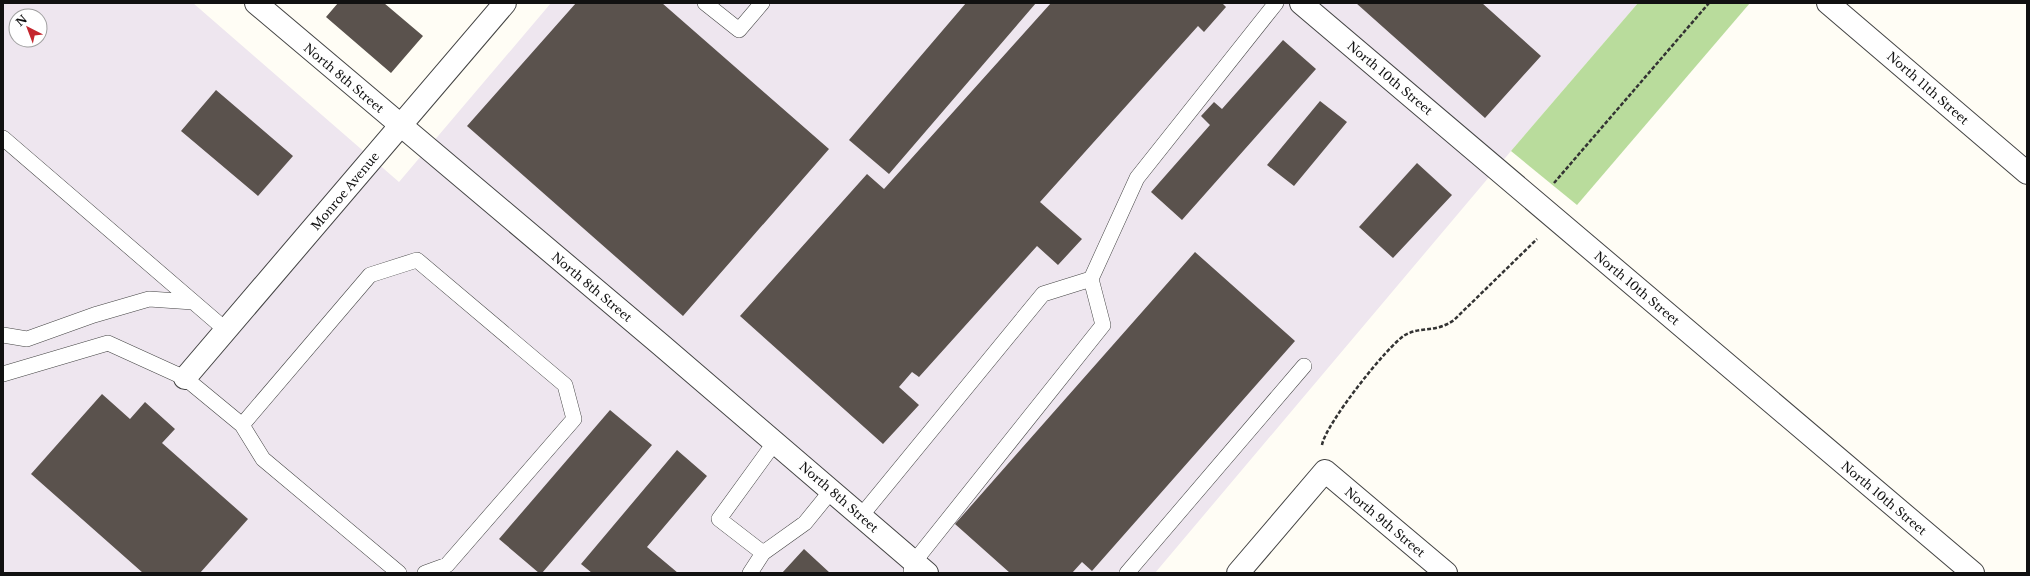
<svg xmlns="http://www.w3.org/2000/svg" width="2030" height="576" font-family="'Libre Baskerville',serif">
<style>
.industrial{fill:#eee6ef;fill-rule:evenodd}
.forest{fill:#b9dc9c}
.building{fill:#5a524d}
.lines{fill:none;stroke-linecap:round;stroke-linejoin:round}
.service-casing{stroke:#444;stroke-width:16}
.minor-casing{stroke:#444;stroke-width:24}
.path{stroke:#333;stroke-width:2.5;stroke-dasharray:4 2;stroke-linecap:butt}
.service{stroke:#fff;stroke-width:15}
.minor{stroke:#fff;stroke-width:22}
.labels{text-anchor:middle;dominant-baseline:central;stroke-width:4;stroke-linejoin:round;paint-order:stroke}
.street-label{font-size:12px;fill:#111;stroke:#fff}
</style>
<rect width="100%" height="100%" fill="#fffdf5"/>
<!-- industrial -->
<path class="industrial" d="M3,3H193L399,182L551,3H1638L1511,151L1155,573H3ZM16,16H40V40H16Z"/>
<!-- forest -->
<path class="forest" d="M1638,3H1750L1577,205L1511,151Z"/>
<!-- building -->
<path class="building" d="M338,3H384L423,36L391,73L326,17Z
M576,3H662L829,149L683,316L467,126Z
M966,3H1036L889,174L849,140Z
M1051,3H1222L1226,7L1204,32L1198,26L1040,202L1082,239L1058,265L1037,246L919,377L912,372L899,387L919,405L883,444L740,316L867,174L884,189Z
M1356,3H1482L1541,56L1485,118Z
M1283,40L1316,69L1182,220L1151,192L1210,125L1201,116L1214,102L1222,109Z
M216,90L293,156L258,196L181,131Z
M1320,101L1347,122L1294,186L1267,165Z
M1417,163L1452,195L1393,258L1359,227Z
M1195,252L1295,341L1092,571L1082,562L1072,573H1010L955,524Z
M102,394L130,419L145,402L175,429L162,443L248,519L200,573H143L31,474Z
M610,410L652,445L542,573H539L499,539Z
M677,450L707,476L647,547L678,573H592L581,564Z
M804,549L830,573H782Z"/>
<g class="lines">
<defs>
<path id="service" d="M705,3L739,30L762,3
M3,138L226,330
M3,335L27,339L94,315L149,299L193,302
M3,374L108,343L185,378L242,425L263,459L399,573
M242,425L370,275L417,260L565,385L574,419L447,565L425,573
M861,516L1043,294L1091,279
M763,553L805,523L831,491
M911,571L914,562L1103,325L1091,279L1137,178L1276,3
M750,573L763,553L719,519L775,442
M1127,573L1304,366"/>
<path id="minor" d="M256,3L660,344L927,573
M1301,3L1973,573
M1828,3L2027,173
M185,378L505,3
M1238,573L1325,471L1446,573"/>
</defs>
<!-- service casing -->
<use href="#service" class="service-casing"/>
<!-- minor casing -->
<use href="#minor" class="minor-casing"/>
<!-- path -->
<path class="path" d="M1554,183L1709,3
M1322,445C1325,425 1387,346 1405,335C1421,326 1436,333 1454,320L1537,239"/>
<!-- service -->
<use href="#service" class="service"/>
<!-- minor -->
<use href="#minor" class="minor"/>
</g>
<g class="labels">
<!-- street labels -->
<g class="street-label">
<text transform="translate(344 78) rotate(40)">North 8th Street</text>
<text transform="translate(1390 78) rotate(40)">North 10th Street</text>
<text transform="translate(1928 88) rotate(41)">North 11th Street</text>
<text transform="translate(345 191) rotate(-50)">Monroe Avenue</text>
<text transform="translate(592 287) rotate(40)">North 8th Street</text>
<text transform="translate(1637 288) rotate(40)">North 10th Street</text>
<text transform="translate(839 497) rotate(41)">North 8th Street</text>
<text transform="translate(1884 498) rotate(40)">North 10th Street</text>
<text transform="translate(1385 522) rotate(40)">North 9th Street</text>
</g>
</g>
<!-- border -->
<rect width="2030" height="576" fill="none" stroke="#111111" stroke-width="8"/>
<!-- north arrow -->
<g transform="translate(28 28) rotate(318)"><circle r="19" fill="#ffffff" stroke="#a0a0a0"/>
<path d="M0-3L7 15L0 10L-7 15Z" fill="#c4262e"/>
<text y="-6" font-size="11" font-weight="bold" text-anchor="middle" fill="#111111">N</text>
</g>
</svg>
